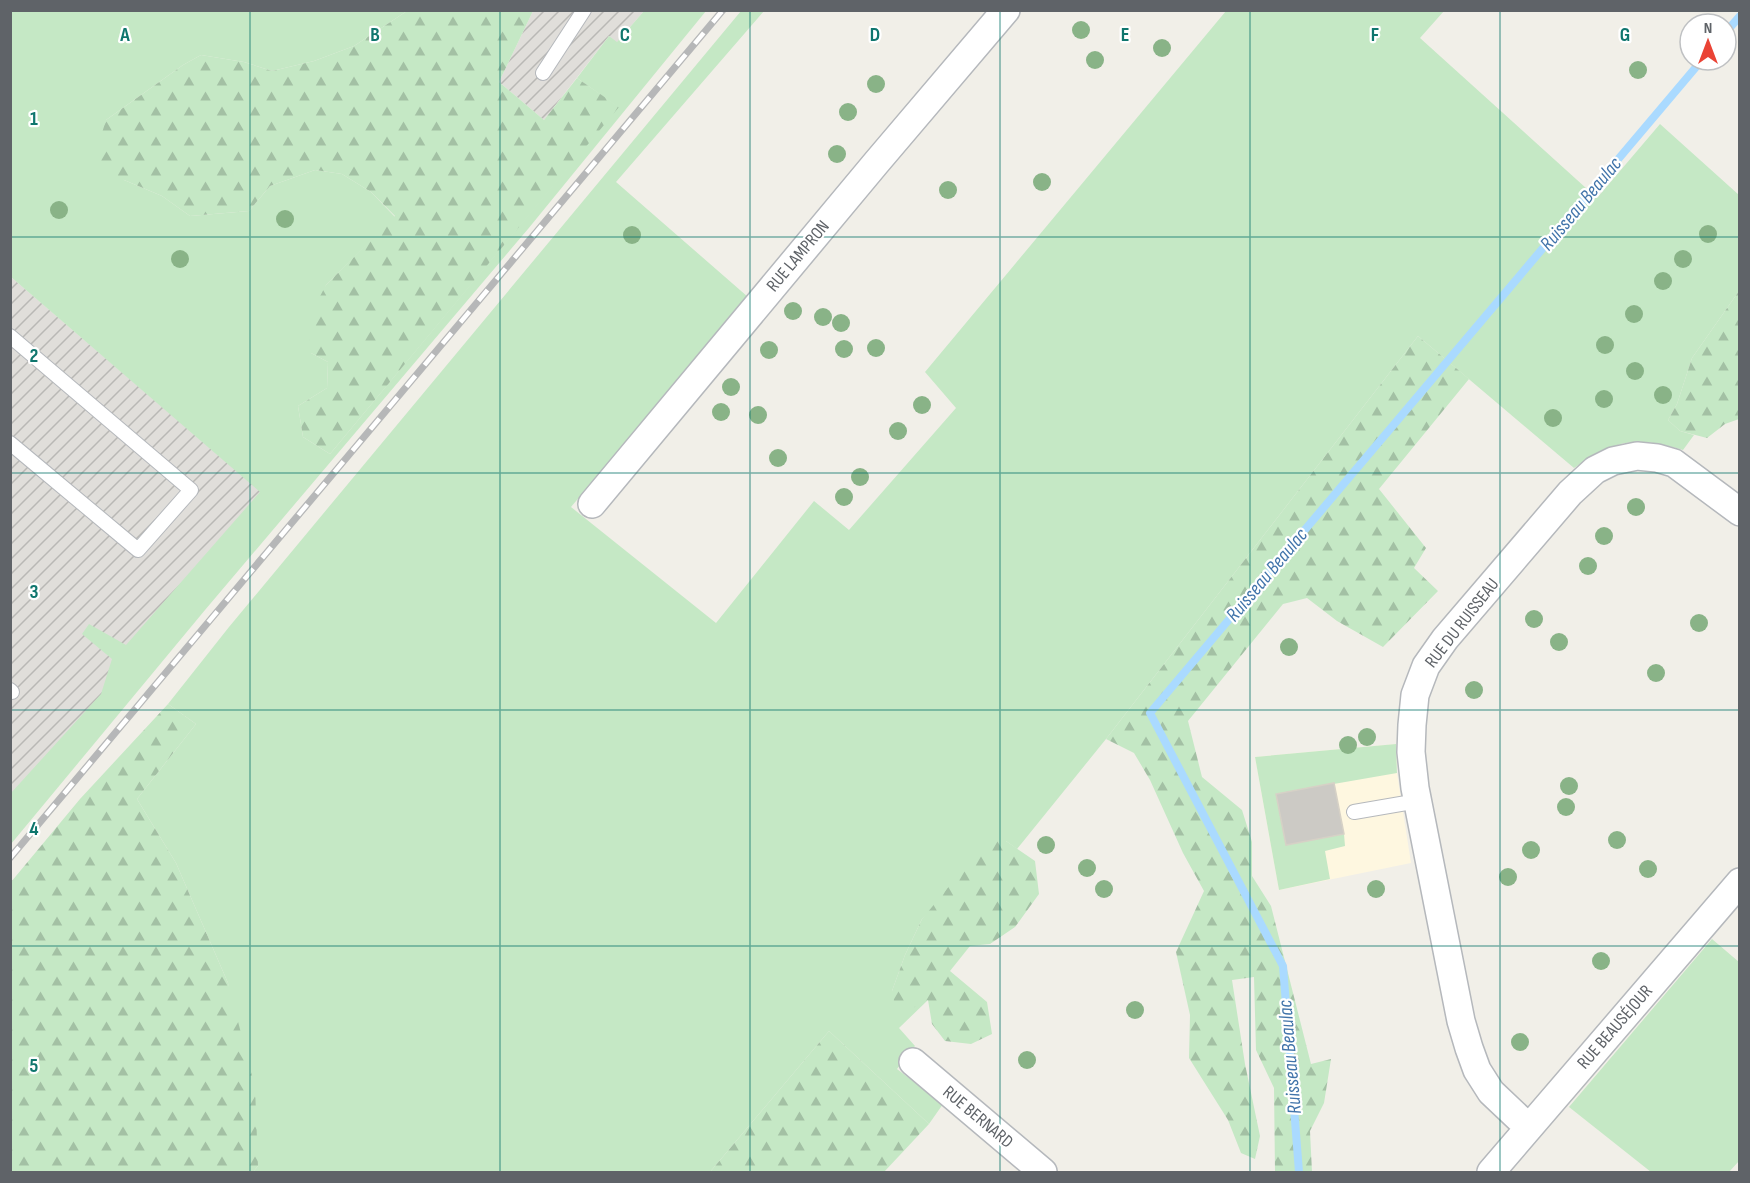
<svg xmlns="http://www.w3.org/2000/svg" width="1750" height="1183" font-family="'Sofia Sans Condensed',sans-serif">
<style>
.commercial{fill:#fef7e0}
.industrial{fill:url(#industrial-furrows)}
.green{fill:#c5e8c5}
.forest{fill:url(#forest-firs)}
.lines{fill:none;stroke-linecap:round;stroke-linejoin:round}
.stream{stroke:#aadaff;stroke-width:8}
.building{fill:#cccac5;stroke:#d6d1c6;stroke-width:1.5}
.lane-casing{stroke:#b5b8bc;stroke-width:16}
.street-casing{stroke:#b5b8bc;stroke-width:30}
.lane{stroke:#fff;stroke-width:14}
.street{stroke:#fff;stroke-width:27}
.rail-casing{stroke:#b6b7b8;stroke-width:7}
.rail{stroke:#fff;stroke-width:4.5;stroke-dasharray:14;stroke-linecap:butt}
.tree{fill:#89b387}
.grid{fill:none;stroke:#0f766e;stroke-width:1.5;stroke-opacity:0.55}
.labels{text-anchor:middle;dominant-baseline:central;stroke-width:4.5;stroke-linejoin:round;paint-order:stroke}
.street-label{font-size:18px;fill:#5f6368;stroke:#fff}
.water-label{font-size:20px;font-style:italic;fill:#4174aa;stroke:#fff}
.grid-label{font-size:20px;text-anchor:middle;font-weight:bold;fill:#0f766e;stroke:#fff;stroke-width:4.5;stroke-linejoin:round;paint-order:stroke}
</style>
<defs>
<pattern id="industrial-furrows" width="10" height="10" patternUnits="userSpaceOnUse" patternTransform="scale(1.5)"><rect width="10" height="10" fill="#e0deda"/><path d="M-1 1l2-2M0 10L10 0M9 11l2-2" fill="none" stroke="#b9b8b5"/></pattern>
<pattern id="forest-firs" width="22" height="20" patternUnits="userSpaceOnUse" patternTransform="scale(1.5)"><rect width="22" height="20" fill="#c5e8c5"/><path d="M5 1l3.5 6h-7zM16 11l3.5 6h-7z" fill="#a3c0a4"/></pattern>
</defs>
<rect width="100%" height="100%" fill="#f1efe8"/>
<!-- commercial -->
<path class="commercial" d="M1396,744L1397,773L1411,863L1279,890L1255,757Z"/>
<!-- industrial -->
<path class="industrial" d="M533,11H644L616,43L609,36L544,120L499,82Z
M11,277L281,509L11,827Z"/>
<!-- green -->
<path class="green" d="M11,11H407L354,46L314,61L272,71L244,62L201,55L183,65L106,120L124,180L162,196L190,216L249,211L270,186L315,170L342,174L371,192L395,217L326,285L311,353L328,362L327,388L298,406L303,437L330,454L618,107L577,78L609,36L617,42L644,11H706L528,229L205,610L11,844V793L101,694L112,659L82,634L89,624L126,645L260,492L11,277Z
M741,11H764L616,182L748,297L571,507L716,623L814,501L849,530L956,408L925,372L1226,11H1444L1420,38L1597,198L1660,124L1739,195V291L1692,358L1677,404L1668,420L1680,431L1694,435L1683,450C1633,435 1617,440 1574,468L1418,336L1106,739L1017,849L1006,841L922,919L905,955L892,991L928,1000L899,1028L915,1046L897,1069L943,1104L929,1124L829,1031L710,1172H253L258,1166L228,983L176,863L137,799L196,724L168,704L229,627Z
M1396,744L1397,773L1276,794L1286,845L1344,834L1345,846L1325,851L1330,879L1279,890L1255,757Z
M1712,939L1739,962V1161L1729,1172H1651L1569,1107Z"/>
<!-- forest -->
<path class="forest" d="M407,11H533L499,82L544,120L577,78L619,107L330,454L303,437L298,406L327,388L328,362L311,353L308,319L326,285L395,216L371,192L342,174L315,170L270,186L249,211L190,216L162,196L124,180L94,159L106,120L183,65L201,55L244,62L272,71L314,61L354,46Z
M1739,291V419L1725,424L1707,438L1680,431L1668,420L1677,404L1692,358Z
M1418,336L1469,379L1379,489L1426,548L1414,568L1438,591L1383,647L1337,621L1307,598L1283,604L1188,721L1202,777L1242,810L1252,842V876L1271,906L1311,1064L1331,1059L1324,1103L1310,1131L1312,1172H1275L1274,1088L1256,1050L1254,977L1232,980L1245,1064L1260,1136L1255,1159L1241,1153L1228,1120L1189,1058L1190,1015L1176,952L1204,891L1183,853L1150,780L1134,753L1106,739Z
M168,704L196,724L137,799L176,863L228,983L255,1087L258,1166L253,1172H11V882L80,799Z
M990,837L1006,841L1035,861L1039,894L1015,927L990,944L970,946L950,971L987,1002L992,1034L971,1044L945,1041L932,1024L928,1000L909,1010L895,1007L892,991L905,955L922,919Z
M829,1031L929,1124L884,1172H710Z"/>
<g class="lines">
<!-- stream -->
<path class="stream" d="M1726,32L1740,16
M1299,1172L1283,966L1150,713L1702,60"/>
</g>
<!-- building -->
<path class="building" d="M1334,783L1344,834L1286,845L1276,794Z"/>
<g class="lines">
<defs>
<path id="lane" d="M543,73L584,10
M10,336L191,490L138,550L10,443
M10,690L12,692
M1354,812L1418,801"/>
<path id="street" d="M592,504L876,163L1006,10
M913,1062L1043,1172
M1528,1127L1491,1092L1477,1070L1469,1048L1461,1021L1415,788L1411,752L1412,725L1415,695L1426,666L1445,639L1570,493L1595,470L1613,461L1637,456L1657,458L1674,463L1740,512
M1491,1172L1740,882"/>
</defs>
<!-- lane casing -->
<use href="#lane" class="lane-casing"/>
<!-- street casing -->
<use href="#street" class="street-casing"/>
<!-- lane -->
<use href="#lane" class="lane"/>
<!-- street -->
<use href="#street" class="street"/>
<defs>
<path id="rail" d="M10,858L723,10"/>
</defs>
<!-- rail casing -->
<use href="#rail" class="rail-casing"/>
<!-- rail -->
<use href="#rail" class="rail"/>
</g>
<!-- trees -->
<g class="tree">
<circle cx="1081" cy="30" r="9"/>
<circle cx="1162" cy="48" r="9"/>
<circle cx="1095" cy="60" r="9"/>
<circle cx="1638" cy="70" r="9"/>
<circle cx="876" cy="84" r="9"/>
<circle cx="848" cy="112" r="9"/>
<circle cx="837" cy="154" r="9"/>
<circle cx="1042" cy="182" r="9"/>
<circle cx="948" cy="190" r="9"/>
<circle cx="59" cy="210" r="9"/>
<circle cx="285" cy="219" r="9"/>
<circle cx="1708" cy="234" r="9"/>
<circle cx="632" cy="235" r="9"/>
<circle cx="180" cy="259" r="9"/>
<circle cx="1683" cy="259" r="9"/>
<circle cx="1663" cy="281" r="9"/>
<circle cx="793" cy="311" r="9"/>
<circle cx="1634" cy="314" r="9"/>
<circle cx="823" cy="317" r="9"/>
<circle cx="841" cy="323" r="9"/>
<circle cx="1605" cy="345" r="9"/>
<circle cx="876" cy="348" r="9"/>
<circle cx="844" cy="349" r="9"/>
<circle cx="769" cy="350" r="9"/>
<circle cx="1635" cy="371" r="9"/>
<circle cx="731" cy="387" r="9"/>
<circle cx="1663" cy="395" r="9"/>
<circle cx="1604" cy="399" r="9"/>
<circle cx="922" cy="405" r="9"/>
<circle cx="721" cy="412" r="9"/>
<circle cx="758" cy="415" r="9"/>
<circle cx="1553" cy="418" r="9"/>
<circle cx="898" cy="431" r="9"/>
<circle cx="778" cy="458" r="9"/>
<circle cx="860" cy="477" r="9"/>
<circle cx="844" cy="497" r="9"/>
<circle cx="1636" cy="507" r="9"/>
<circle cx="1604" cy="536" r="9"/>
<circle cx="1588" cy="566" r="9"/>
<circle cx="1534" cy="619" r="9"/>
<circle cx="1699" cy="623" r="9"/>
<circle cx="1559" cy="642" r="9"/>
<circle cx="1289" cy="647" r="9"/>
<circle cx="1656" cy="673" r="9"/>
<circle cx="1474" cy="690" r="9"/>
<circle cx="1367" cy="737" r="9"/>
<circle cx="1348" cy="745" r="9"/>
<circle cx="1569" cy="786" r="9"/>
<circle cx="1566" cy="807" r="9"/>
<circle cx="1617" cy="840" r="9"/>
<circle cx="1046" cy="845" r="9"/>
<circle cx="1531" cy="850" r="9"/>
<circle cx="1087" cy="868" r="9"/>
<circle cx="1648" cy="869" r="9"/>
<circle cx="1508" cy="877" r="9"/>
<circle cx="1104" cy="889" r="9"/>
<circle cx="1376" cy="889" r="9"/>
<circle cx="1601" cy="961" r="9"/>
<circle cx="1135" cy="1010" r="9"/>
<circle cx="1520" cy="1042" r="9"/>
<circle cx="1027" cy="1060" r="9"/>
</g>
<!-- grid -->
<path class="grid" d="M250,10V1172M500,10V1172M750,10V1172M1000,10V1172M1250,10V1172M1500,10V1172M10,237H1740M10,473H1740M10,710H1740M10,946H1740"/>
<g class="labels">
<!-- street labels -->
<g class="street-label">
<text transform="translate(798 256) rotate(-50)">RUE LAMPRON</text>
<text transform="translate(1462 623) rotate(-52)">RUE DU RUISSEAU</text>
<text transform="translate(1615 1027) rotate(-49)">RUE BEAUSÉJOUR</text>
<text transform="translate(978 1117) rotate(40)">RUE BERNARD</text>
</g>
<!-- water labels -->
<g class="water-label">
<text transform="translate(1581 204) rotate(-50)">Ruisseau Beaulac</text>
<text transform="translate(1267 575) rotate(-50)">Ruisseau Beaulac</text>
<text transform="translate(1290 1057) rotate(-95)">Ruisseau Beaulac</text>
</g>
</g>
<g class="grid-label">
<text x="125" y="41">A</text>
<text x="375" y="41">B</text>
<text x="625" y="41">C</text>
<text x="875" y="41">D</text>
<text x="1125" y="41">E</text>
<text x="1375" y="41">F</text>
<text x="1625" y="41">G</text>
<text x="34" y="125">1</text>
<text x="34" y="362">2</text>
<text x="34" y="598">3</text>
<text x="34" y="835">4</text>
<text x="34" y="1072">5</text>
</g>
<!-- border -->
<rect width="1750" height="1183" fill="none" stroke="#5f6368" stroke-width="24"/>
<!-- north arrow -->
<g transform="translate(1708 42)"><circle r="28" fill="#ffffff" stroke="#bfc1c3" stroke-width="1.5"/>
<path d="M0-4.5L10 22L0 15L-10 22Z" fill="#ea4335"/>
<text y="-9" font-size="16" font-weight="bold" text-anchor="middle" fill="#5f6368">N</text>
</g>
</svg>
